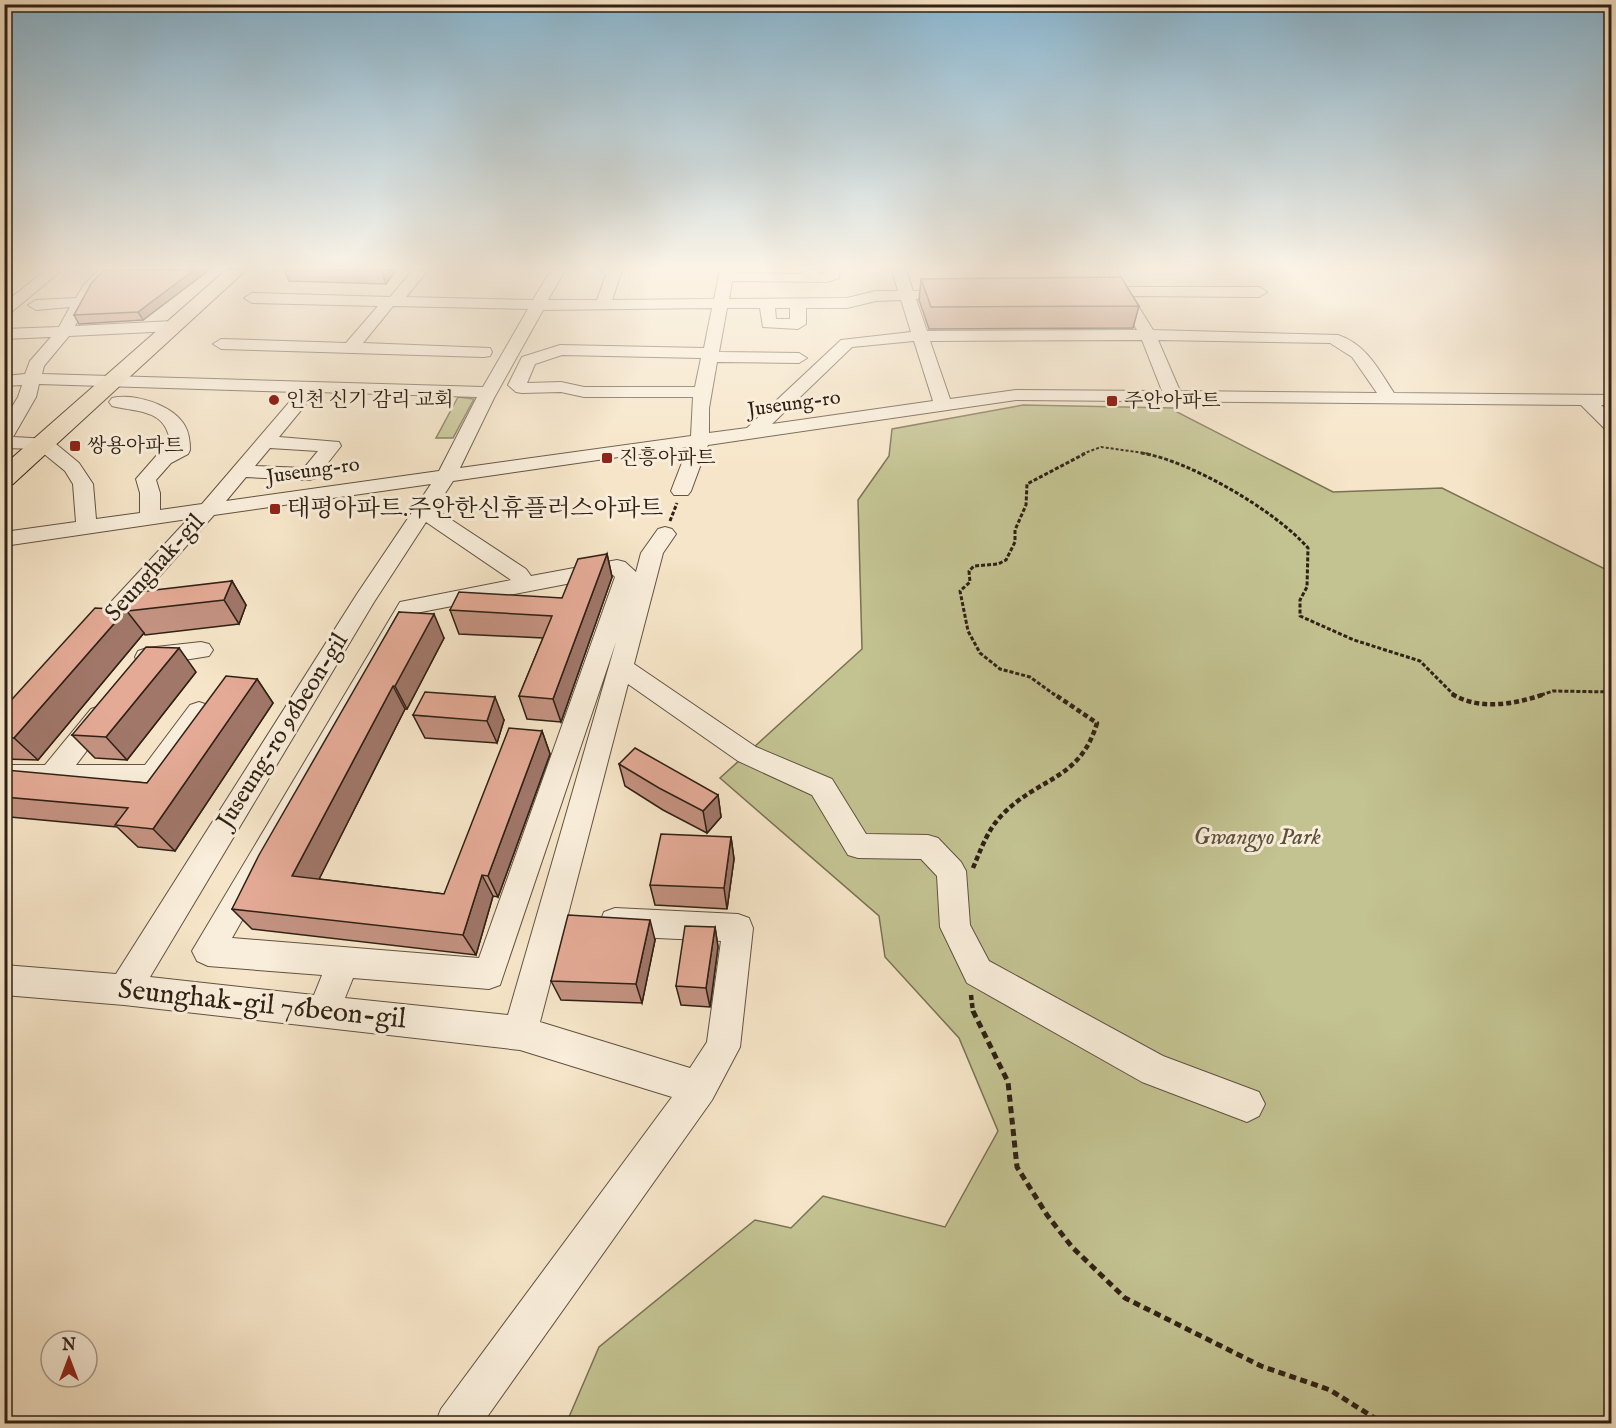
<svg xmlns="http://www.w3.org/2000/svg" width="1616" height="1428" font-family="'IM FELL English','Noto Serif KR',serif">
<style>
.green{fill:#c3c291;stroke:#797253;stroke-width:1.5}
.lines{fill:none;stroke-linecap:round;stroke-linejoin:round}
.minor-casing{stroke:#615242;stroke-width:2}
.major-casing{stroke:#2f2115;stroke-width:2}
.path-far3{stroke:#2f2115;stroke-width:2;stroke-dasharray:3 2;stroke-linecap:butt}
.path-far2{stroke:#2f2115;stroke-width:3;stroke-dasharray:4 2;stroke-linecap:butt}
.path-far1{stroke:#2f2115;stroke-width:4.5;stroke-dasharray:5 3;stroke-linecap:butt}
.path{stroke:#2f2115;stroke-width:5;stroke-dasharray:7 4.5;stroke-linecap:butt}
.minor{fill:#f9eedb;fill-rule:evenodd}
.major{fill:#f6e5c8;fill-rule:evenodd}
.wall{fill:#c49281;stroke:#2f2115;stroke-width:1.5}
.shaded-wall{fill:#a07769;stroke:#2f2115;stroke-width:1.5}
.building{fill:#e4aa96;stroke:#2f2115;stroke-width:1.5}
.poi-dot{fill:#8f2418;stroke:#f9eedb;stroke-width:2}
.labels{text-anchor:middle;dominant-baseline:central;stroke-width:6;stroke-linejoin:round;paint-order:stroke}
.far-poi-label{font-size:20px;fill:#2f2115;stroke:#f9eedb;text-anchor:start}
.far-street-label{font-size:20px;fill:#2f2115;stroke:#f9eedb}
.poi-label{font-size:24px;fill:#2f2115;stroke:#f9eedb;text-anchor:start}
.street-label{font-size:24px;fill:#2f2115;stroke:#f9eedb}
.park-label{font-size:24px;font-style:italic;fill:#5b513a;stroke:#f9eedb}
.near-street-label{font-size:28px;fill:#2f2115;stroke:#f9eedb}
</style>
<rect width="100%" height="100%" fill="#f6e5c8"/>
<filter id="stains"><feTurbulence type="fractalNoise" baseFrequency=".00333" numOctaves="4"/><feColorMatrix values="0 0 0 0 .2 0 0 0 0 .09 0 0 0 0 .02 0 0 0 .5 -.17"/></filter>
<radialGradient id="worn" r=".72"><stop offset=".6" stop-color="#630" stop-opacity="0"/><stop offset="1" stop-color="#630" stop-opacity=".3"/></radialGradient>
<!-- green -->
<path class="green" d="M458,397L474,399L453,438H436Z
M1023,405L1174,408L1175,411L1333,492L1442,488L1611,572V1423L566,1424L599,1347L755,1220L791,1228L823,1196L945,1227L998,1131L959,1038L885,957L879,916L720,778L862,649L858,500L889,456L892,429Z"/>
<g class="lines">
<defs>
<path id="minor" d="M46,270H62L9,314L4,316V303Z
M98,270H113L94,291L75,326L173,321L181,326L173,331L69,336L44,366L42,374L483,387L528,309L393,306L363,343L490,348L492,352L490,356L484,357L221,349L213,344L221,339L346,343L378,306L252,303L244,298L252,293L390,297L413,270H428L406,297L533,300L551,270H565L548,300H597L606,275L601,270H619L621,273L612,300L714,299L720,270H734V273L803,274L804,270H818V274L826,273V270H840L839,278L827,282L732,281L729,299L847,298L876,291H898L892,270H906L913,291L953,289L961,294L953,299H916L927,331L1137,330L1117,296H1095L1087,291L1095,286L1112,287L1102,270H1116L1126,287H1259L1267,292L1259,297L1132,296L1153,330L1338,335C1366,344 1379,370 1394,393L1612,395V405H1601L1612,415V431L1606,430L1581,405L1016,400L708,445L691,491L688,495H674L671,491L688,447L453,481L435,509L526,569L531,576L617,560L625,562L636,572L641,553L658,529L665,527L672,529L676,534L663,553L634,664L756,747L832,779L866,834L928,835L938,838L961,862L966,871L970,925L989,961L1163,1056L1259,1092L1265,1104L1259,1116L1247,1122L1142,1082L967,983L940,927L937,876L921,859L858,858L848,855L812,795L738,761L628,684L540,1022L690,1068L707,1042L721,941L615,936L604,932L600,922L604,912L615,908L738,914L749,918L753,928L740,1047L712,1100L482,1424H435L441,1409L672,1097L520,1050L124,1005L4,995V965L116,974L357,594L431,484L214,515L102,641L94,643L86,641L82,635L86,629L188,519L4,546V532L76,522L73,484L65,471L38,449L4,448V420L18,397L22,385L4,386V376L25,374L30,361L51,337L4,339V329L59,327L70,307L36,310L28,305L36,300L76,298L83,286ZM901,300L911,332L841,340L747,428L709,433V408L717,362L799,363L807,358L799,353L719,352L727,308H760L763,327L798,329L806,324V308H847L876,301ZM712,308L704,348L560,345L522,357L508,385L516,392L522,393L561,392L584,397H693L691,436L460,468L494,398L543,310ZM775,308H790V319H776ZM1142,340L1162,391L1016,390L950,399L930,341ZM1158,340L1330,343L1352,357L1377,393L1180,391ZM914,341L933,401L772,424L852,347ZM562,355L701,358L695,387H584L561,382L527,383L535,364ZM39,384L298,392L202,504L160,510V493L156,480L171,463L188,454L190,450C190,442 189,433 185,426C173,405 135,393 112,398L109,402L112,406C142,413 168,409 171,448L157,455L136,479L140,493V513L96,519L93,484L79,463L50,439L13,437L36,397ZM316,392L477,397L439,471L226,501L246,477L309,480L316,478L341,446L339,442L279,437ZM270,448L318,451L304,468L255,466ZM426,522L511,580L400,602L192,951L197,961L208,966L322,975L314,995L150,977L374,602ZM613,575L615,577L479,958L232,938L416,613ZM616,642L508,1015L345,998L353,978L489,989L500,985Z
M201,642L209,644L213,650L209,656L147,666L138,663L135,657L138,651L147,648Z
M199,702L208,705L212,712L162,784L152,787H4V765H45L91,709L100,706L109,709L113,716L76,765H145L190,705Z"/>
<path id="major" d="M226,270H246L13,484L4,487V465Z"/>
</defs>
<!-- minor casing -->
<use href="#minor" class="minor-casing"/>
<!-- major casing -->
<use href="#major" class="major-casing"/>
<!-- path-far3 -->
<path class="path-far3" d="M1082,454L1101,447L1151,454"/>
<!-- path-far2 -->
<path class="path-far2" d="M1141,453C1189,460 1276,511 1308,548L1307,587L1300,600V616L1354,640L1420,661L1454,695
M670,521L677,503
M1055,695L1030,677L1000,669L980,653L968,631L960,591L970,582L969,571L974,566L998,564L1006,560L1015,542V530L1026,505L1027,484L1086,453
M1541,695L1553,691L1612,692"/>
<!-- path-far1 -->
<path class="path-far1" d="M1452,694C1480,711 1515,704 1545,694
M973,868C981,849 988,829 1002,815C1038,777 1080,781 1097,723L1054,694
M971,995L973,1012"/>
<!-- path -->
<path class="path" d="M973,1011L1008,1082L1017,1167L1047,1215L1072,1247L1125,1298L1261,1366L1330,1390L1384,1424"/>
<!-- minor -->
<use href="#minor" class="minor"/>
<!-- major -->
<use href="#major" class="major"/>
</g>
<!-- wall -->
<path class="wall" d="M104,270H209L143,320L79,324L74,315Z
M284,270H396L386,284L289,281Z
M921,279L1139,306L1133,328L929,329L919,300Z
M607,554L612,577L561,722L527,719L519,696L543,638L459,634L450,610L562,598Z
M232,581L246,605L239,624L145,635L144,633L38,760L4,759V708L127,611Z
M399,612L444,638L407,709H405L319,879L444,894L542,731L550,754L498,897L493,896L476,955L252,929L232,909Z
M196,672L127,760L95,758L72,735Z
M257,679L273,703L175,851L138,847L117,827L10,817L4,812V772L147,783Z
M413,715L504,720L497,743L425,738Z
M619,764L718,795L721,817L707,833L663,810L625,786Z
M731,837L734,859L727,909L655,905L650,885Z
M715,927L718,947L710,1007L681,1005L676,986Z
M655,940L642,1003L561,1000L551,981Z"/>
<!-- shaded-wall -->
<path class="shaded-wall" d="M194,270H209L143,320L138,312Z
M381,270H396L386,284Z
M607,554L612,577L561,722L553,699Z
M232,581L246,605L239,624L224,600Z
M126,610L144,633L38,760L14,738Z
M434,614L444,638L407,709L395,686Z
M179,648L196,672L127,760L106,737Z
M257,679L273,703L175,851L153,829Z
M393,686L405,709L310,897L292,876Z
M495,697L504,720L497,743L487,721Z
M542,731L550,754L498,897L488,876Z
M718,795L721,817L707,833L703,811Z
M731,837L734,859L727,909L724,888Z
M482,875L493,896L476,955L463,935Z
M650,920L655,940L642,1003L636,984Z
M715,927L718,947L710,1007L706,988Z"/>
<!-- building -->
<path class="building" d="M104,270H194L138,312L74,315L91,284Z
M1121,277L1139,306L931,307L921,279Z
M607,554L553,699L519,696L552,616L450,610L459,592L562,598L578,559Z
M232,581L224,600L127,611L138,592Z
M95,608L126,610L14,738L4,737V708Z
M399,612L434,614L395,686H393L292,876L444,894L509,728L542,731L488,876L482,875L463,935L232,909L259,855Z
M146,647L179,648L106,737L72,735Z
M226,676L257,679L153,829L115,825L128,808L4,797V772L6,770L147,783Z
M425,692L495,697L487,721L413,715Z
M635,748L718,795L703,811L659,788L619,764Z
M661,834L731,837L724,888L650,885Z
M568,915L650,920L636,984L551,981Z
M685,926L715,927L706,988L676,986Z"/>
<!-- sky -->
<linearGradient id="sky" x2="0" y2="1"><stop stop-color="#8ab8d3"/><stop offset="0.57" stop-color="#fbf3e6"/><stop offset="1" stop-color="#fbf3e6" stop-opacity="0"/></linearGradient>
<rect width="1616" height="470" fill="url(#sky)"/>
<!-- markers -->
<g class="poi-dot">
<circle cx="274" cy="400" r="6"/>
<rect x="1106" y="395" width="12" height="12" rx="3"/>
<rect x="69" y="440" width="12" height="12" rx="3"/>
<rect x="601" y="452" width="12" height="12" rx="3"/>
<rect x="269" y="503" width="12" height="12" rx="3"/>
</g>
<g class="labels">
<!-- far-poi labels -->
<g class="far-poi-label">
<text x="286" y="400">인천 신기 감리 교회</text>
<text x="1124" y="401">주안아파트</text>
<text x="87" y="446">쌍용아파트</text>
<text x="619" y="458">진흥아파트</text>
</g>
<!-- far-street labels -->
<g class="far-street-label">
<text transform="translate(794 404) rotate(-8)">Juseung-ro</text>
<text transform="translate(313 471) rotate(-8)">Juseung-ro</text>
</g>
<!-- poi labels -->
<g class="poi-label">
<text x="287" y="509">태평아파트.주안한신휴플러스아파트</text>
</g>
<!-- street labels -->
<g class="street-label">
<text transform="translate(155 568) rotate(-48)">Seunghak-gil</text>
<text transform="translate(283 731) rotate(-58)">Juseung-ro 96beon-gil</text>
</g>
<!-- park labels -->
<g class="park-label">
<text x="1257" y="837">Gwangyo Park</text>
</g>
<!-- near-street labels -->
<g class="near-street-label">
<text transform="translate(262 1005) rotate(6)">Seunghak-gil 76beon-gil</text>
</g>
</g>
<!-- margin -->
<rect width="1616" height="1428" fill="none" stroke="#f6e5c8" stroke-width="24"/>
<rect x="6" y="6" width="1604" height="1416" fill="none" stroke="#2f2115" stroke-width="3"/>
<rect x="12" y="12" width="1592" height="1404" fill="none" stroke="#2f2115" stroke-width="1.5"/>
<!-- north arrow -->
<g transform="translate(69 1359)"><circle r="28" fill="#f9eedb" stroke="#a89c8c" stroke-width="1.5"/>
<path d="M0-4.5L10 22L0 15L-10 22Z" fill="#8f2418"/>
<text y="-9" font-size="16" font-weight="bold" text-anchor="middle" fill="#2f2115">N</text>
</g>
<rect width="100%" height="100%" filter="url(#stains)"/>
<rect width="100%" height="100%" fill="url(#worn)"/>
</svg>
